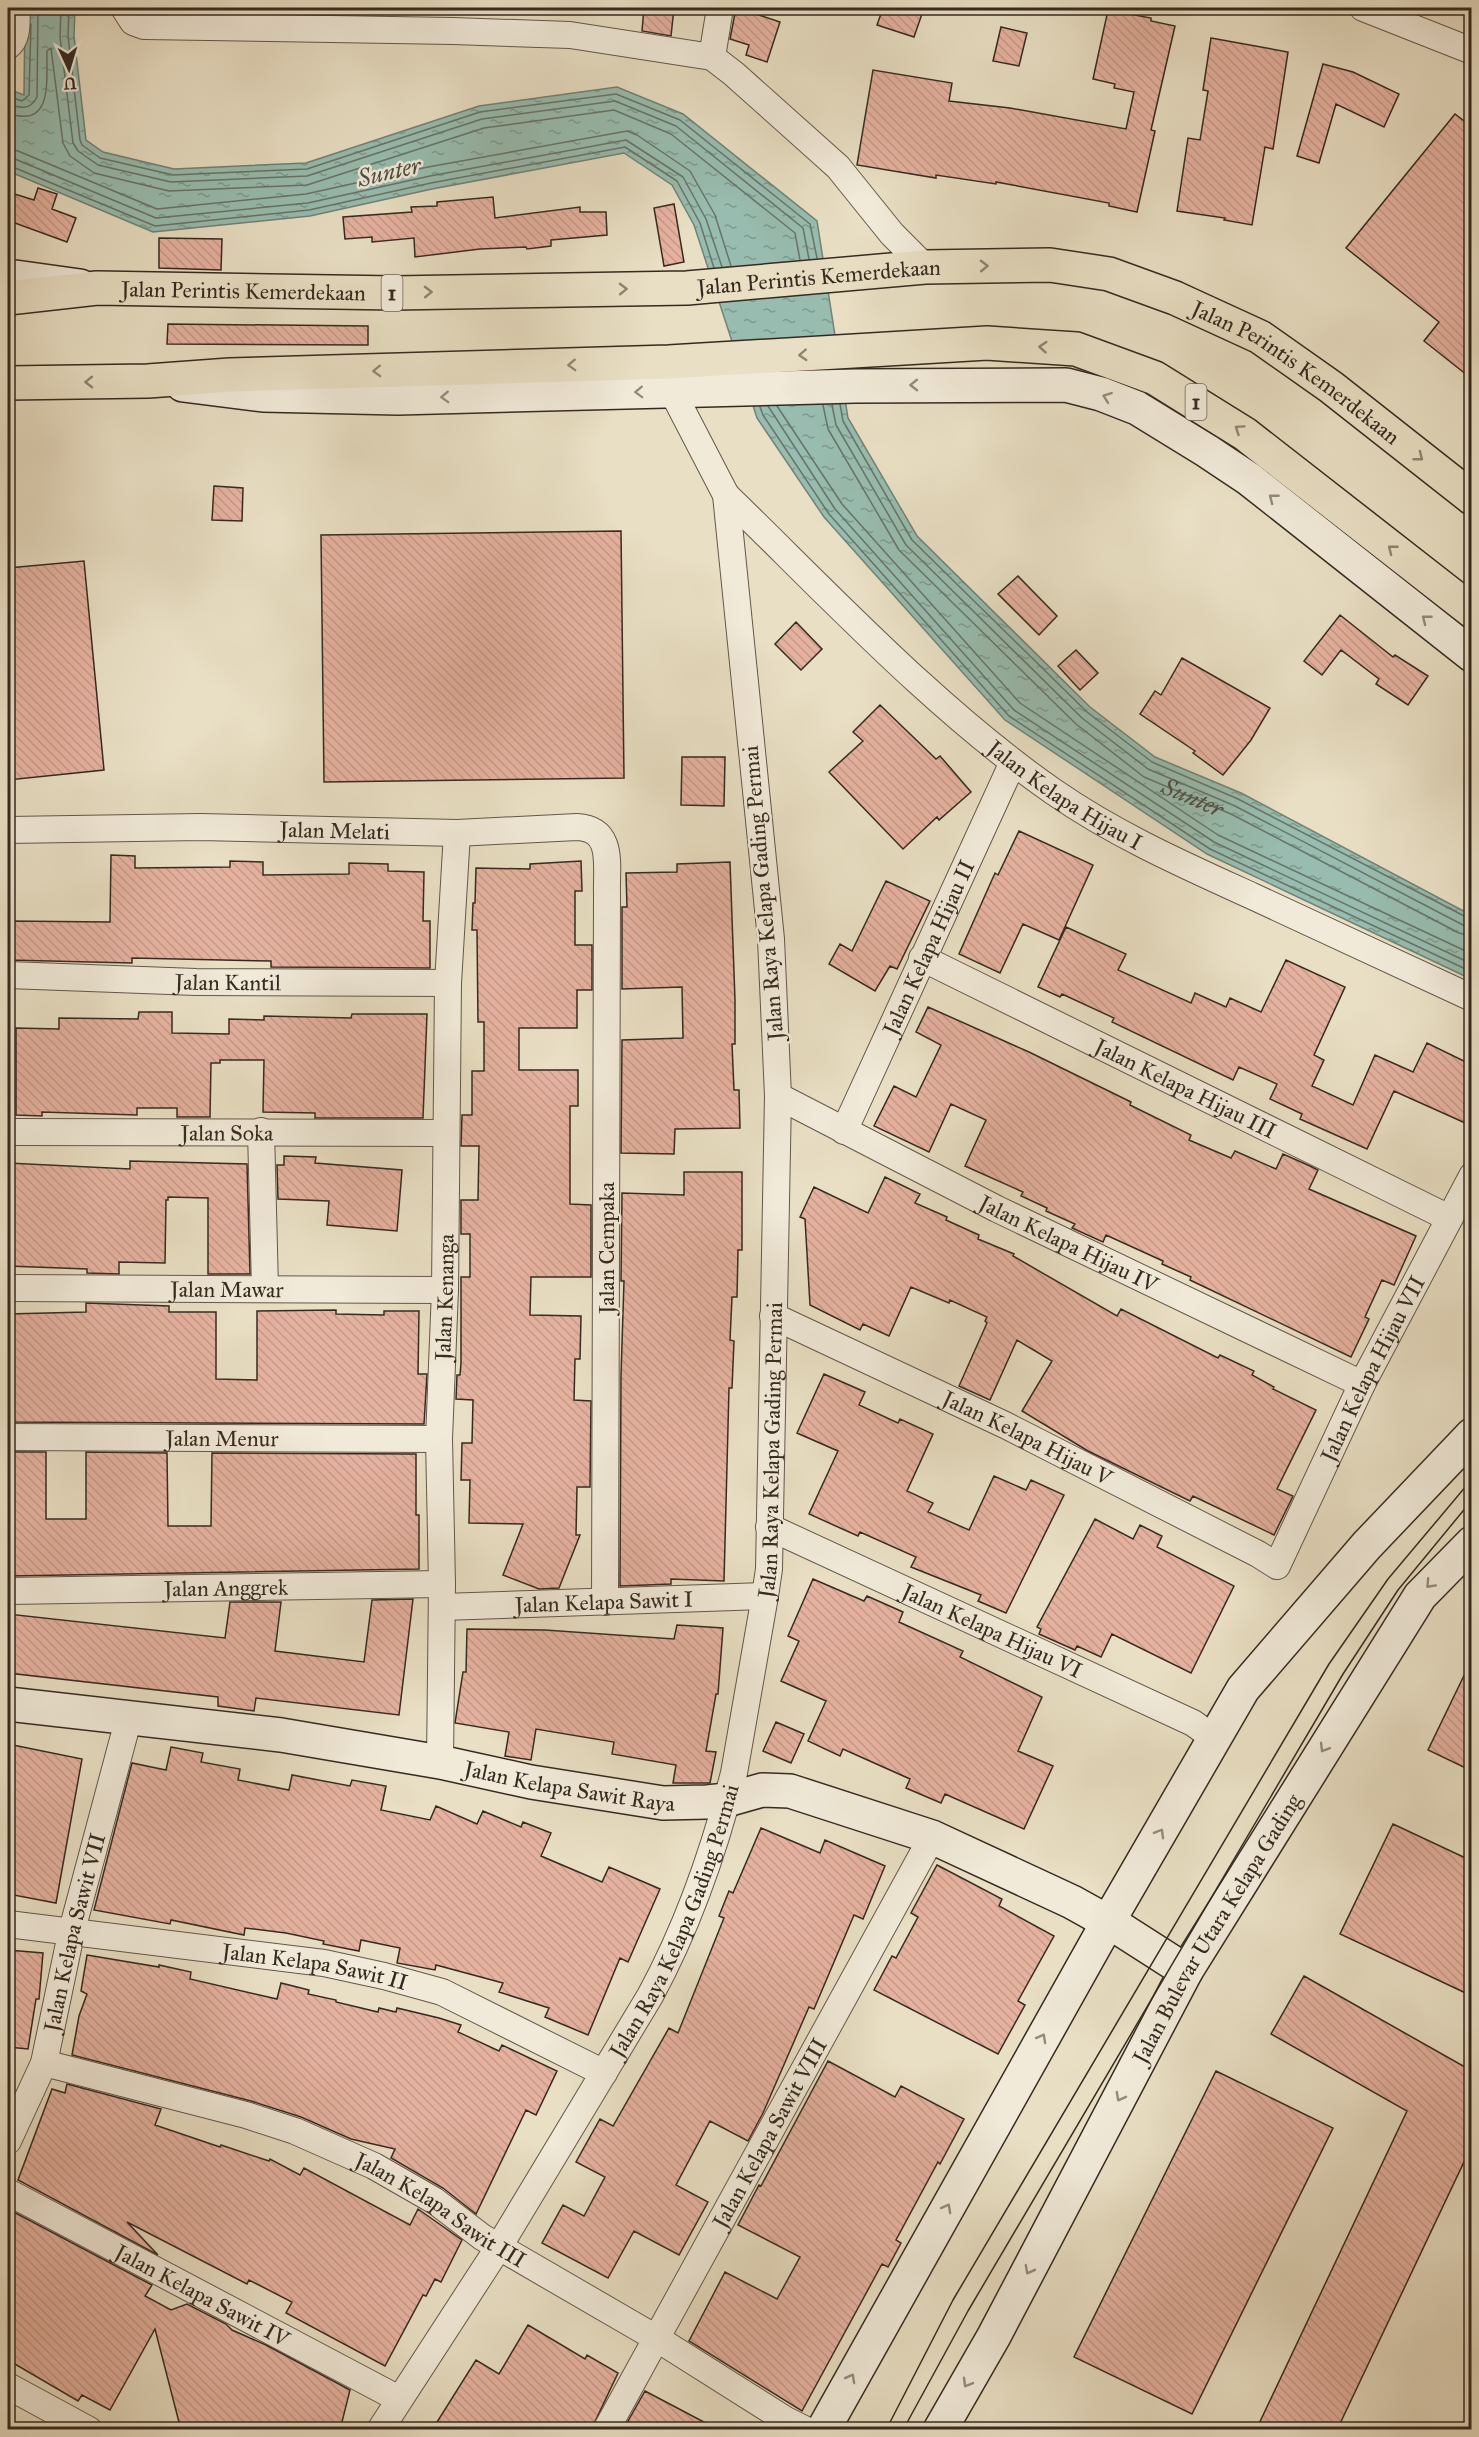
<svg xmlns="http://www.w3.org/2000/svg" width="1479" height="2437" font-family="'IM FELL Great Primer',serif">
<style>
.water{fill:url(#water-ripples);stroke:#718276;stroke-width:1.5}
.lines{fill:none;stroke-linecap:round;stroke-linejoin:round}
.shore{stroke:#677468;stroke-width:1.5}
.building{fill:url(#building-back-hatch);stroke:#362a20;stroke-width:1.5}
.street-casing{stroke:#635749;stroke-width:28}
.secondary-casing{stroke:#362a20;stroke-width:36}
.highway-casing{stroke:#362a20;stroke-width:36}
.street{stroke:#f1ead9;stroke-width:26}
.secondary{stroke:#f1ead9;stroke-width:33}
.highway{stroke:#e9dfc4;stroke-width:33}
.tram{stroke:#362a20;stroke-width:1.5}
.oneway{stroke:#908472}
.oneway2{stroke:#948a7c}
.labels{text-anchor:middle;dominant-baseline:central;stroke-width:5;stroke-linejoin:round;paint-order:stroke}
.shield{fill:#f1ead9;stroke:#6e6458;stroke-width:1.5}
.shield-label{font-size:21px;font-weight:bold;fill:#362a20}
.street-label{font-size:22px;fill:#362a20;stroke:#f1ead9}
.water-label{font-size:24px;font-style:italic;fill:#4e4f44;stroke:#f1ead9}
</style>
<defs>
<pattern id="water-ripples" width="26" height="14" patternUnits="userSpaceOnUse" patternTransform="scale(1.5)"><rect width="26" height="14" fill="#98bdb0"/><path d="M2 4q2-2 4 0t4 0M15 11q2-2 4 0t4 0" fill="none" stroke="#7d9a8f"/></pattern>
<pattern id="building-back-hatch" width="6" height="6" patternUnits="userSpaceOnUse" patternTransform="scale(1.5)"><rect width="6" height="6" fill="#e6b2a0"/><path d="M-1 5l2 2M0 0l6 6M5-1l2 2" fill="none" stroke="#c6998a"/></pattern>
</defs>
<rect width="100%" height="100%" fill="#e9dfc4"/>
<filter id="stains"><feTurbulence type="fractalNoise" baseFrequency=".00333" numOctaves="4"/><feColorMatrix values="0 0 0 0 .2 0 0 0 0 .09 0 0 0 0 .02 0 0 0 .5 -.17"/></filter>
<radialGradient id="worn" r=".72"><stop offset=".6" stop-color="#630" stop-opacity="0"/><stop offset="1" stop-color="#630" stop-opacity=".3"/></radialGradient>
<!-- water -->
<path class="water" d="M25,8H75L74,36L86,140L103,152L174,169L306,163L479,106L617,87L683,114L817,221L848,418L917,536L1090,707L1155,757L1241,793L1471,915V979L1207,854L1005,720L824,517L757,418L694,225L672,185L624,153L432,189L310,216L153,232L8,171V89L24,95Z"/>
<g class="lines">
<!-- shore -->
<g class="shore">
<path d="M61,8L60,37L73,143L78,151L98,165L171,182L307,176L482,119L615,101L676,126L803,228L809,259"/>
<path d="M69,8L68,36L80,140L82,145L100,158L173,175L307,169L480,112L616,94L680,120L810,224L817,258"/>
<path d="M8,96L22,101L29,95L31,24"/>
<path d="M8,104C20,108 30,111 37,97L38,8"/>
<path d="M8,113C54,130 46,79 47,51L51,48L63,143L70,156L94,173L169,191L307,185L484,128L614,110L671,134L795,233L800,260"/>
<path d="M8,149L18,151L157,209L306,194L428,167L627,131L637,135L690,171L715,215L731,266"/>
<path d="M8,158L15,159L156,218L308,203L430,176L626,140L683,177L706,219L722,267"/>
<path d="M8,165L155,226L309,210L431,183L625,147L677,181L700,223L714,268"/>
<path d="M840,404L843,421L912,540L1087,712L1152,762L1238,799L1472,920"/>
<path id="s1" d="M823,405L828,429L899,550L1076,724L1144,777L1231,814L1459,933L1472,936"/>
<path d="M832,405L836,425L906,545L1082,718L1148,769L1235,806L1463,925L1472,927"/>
<path d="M768,406L835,509L1014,710L1214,842L1472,964"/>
<path d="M777,406L842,504L1020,703L1218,835L1472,954"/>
<path d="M760,407L763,415L829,514L1009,716L1210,849L1472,972"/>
</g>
</g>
<!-- building -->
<path class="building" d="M644,8H674L671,36L642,31Z
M736,8L757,12L756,14L780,22L767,62L746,55L749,45L730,39Z
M883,8H924L914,37L877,25Z
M1108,10L1151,18V21L1175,26L1151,130L1155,131L1137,212L1109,206V203L996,182V184L936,175V178L857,165L873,70L952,83L949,101L1010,108L1126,129L1134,92L1114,88L1115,84L1093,79Z
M1001,27L1027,33L1019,66L993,61Z
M1211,38L1288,52L1273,149L1265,147L1252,225L1224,220L1225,218L1177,211L1188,138L1200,140L1208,91L1203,90Z
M1323,64L1353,72L1399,94L1384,127L1336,104L1319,163L1297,156Z
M1455,114L1472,127V379L1424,341L1439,322L1346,248Z
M38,188L57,194L52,209L76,218L67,242L15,223H8V192L34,200Z
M493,197L495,218L580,207V212H606L607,235L551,240V246L527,249L526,247L480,249L415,257L414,238L372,242V237L345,239L343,217L412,212L411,207L437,206V202Z
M674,204L684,262L664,266L654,208Z
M159,238L222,239L221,270L159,268Z
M168,324L368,326V345L167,344Z
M214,486L243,488L242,521L212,520Z
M621,531L624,778L324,782L321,535Z
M84,561L104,770L8,780V568Z
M1018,576L1057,616L1039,635L998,594Z
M1340,615L1393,657L1395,655L1428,676L1408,705L1376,684L1379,679L1341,650L1322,675L1304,661Z
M796,622L822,649L801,670L775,644Z
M1076,650L1098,673L1080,690L1058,666Z
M1182,658L1270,708L1251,740L1223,775L1193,753L1195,751L1140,714L1155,691L1161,695Z
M880,705L936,759L940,756L971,792L939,820L937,817L903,849L829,772L863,741L853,732Z
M682,757H725L724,806L681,805Z
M1019,831L1093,865L1059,940L1023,924L1000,973L959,954L995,873L998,875Z
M111,855L135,856V868L230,867V861L263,862V875L349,874V863L388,864V871L424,872L423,921H430V968L271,967V961L132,958V963L8,960V921L110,922Z
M581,861L582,891H575V945H592V990H577V1028H519V1070H578V1106H570V1204L591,1205V1277H531L530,1315L581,1316L580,1359H575L574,1400L591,1401L590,1487H577L576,1535H580L559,1588L539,1589L503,1575L523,1524L469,1523L470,1480H461L462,1443H472L473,1400L456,1399L457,1375H460L461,1363V1277H470V1234H461V1200H478L479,1146H461L462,1115H472V1071H484V1022H478L477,930H472L473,903H475L476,868L530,869V864Z
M730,862L735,1000V1044H732L734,1090H739L740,1128L675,1129L674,1154L621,1153L622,1040L683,1038L682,987L622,989V907H627L626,873L677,872V864Z
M886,881L930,901L897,969L890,966L875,991L829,964L840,944L852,951Z
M1066,927L1126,954L1118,970L1191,1003L1195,993L1226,1007L1230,998L1261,1012L1286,960L1345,987L1314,1055L1324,1060L1312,1086L1353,1105L1375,1055L1413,1072L1427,1043L1472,1065V1126L1394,1091L1367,1149L1300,1119L1302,1114L1270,1099L1277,1084L1239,1067L1233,1080L1112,1022L1114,1018L1062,994L1060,997L1038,987Z
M928,1007L1029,1052L1131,1102L1130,1105L1191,1135L1189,1140L1231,1158L1235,1151L1276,1169L1283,1154L1310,1166L1318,1170L1309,1189L1416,1236L1394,1285L1382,1280L1365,1317L1369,1319L1351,1357L1190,1280L1191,1277L1162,1264L1163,1261L1106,1235L1103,1242L1072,1228L1075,1224L1046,1211L1047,1208L1021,1196L1023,1192L965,1166L986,1120L951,1104L929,1152L874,1126L894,1086L916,1097L941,1045L916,1032Z
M139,1012H172V1033L229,1034V1019L264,1020V1016L351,1018L352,1014H427L423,1118H315V1113L263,1112L264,1060H220V1063H211L210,1117H177V1108H137V1115L42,1112V1116L16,1115V1028L59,1029V1018L138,1019Z
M284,1156L316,1157L315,1163L402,1170L397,1231L327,1225L329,1201L278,1199L277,1165H284Z
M130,1161L247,1164L250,1274H208V1198L168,1197V1200H166L165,1263L119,1262V1274L87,1273V1269L8,1266V1163L130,1169Z
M684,1172H742V1250H738L737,1297H732L730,1340L734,1341L732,1388H729L724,1581L671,1579V1584L620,1586L621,1376L624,1281H621L622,1193L684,1195Z
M885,1177L920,1194L915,1203L947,1217L946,1220L979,1235L978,1239L1014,1254L1013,1256L1117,1316L1121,1309L1218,1358L1220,1355L1254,1371L1252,1375L1274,1387L1273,1389L1316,1410L1277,1489L1293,1496L1274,1535L1193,1496L1190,1501L1088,1451L1022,1411L1052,1361L1017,1340L990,1400L959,1386L987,1323L985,1321L987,1317L950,1300L949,1303L911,1287L889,1336L863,1324L860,1330L810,1305L805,1219L800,1217L814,1187L868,1213Z
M86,1303L169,1306V1312H216V1379L257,1380V1311L336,1310V1314L384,1315V1311H419L418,1374H427L424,1424L8,1422V1314L86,1312Z
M824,1374L865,1392L859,1405L898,1423L900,1419L933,1434L907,1491L933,1503L928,1512L969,1530L994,1476L1026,1490L1031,1480L1064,1495L1006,1613L978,1601L981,1595L911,1567L916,1557L860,1532L858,1536L809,1514L838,1451L797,1433Z
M8,1452H46V1519H86V1452L167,1453L168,1526H211L212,1453L416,1454V1515H419V1569L8,1576Z
M1095,1519L1133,1539L1140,1525L1162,1536L1157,1547L1234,1586L1191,1673L1112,1634L1101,1657L1077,1646L1075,1650L1039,1634L1041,1629L1037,1627Z
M813,1579L864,1601L867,1596L903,1612L899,1622L963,1651L960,1657L1042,1697L1018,1751L1053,1766L1024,1829L945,1794L941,1803L906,1788L910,1779L843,1749L840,1756L808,1741L826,1701L781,1681L799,1641L788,1636Z
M413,1599L399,1715L256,1698L254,1711L218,1706V1697L8,1673V1614L225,1638L230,1602H281L275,1651L364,1662L372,1600Z
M677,1625L723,1628L718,1694H716L706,1751L716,1752L710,1783H673L676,1765L612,1754L614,1742L536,1729L531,1760L505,1756L509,1732L455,1723L463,1672H466L467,1629L545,1630L674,1639Z
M1472,1659V1771L1428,1750Z
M776,1722L804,1734L791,1763L763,1751Z
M8,1744L82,1759L56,1903L8,1894Z
M171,1747L203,1753L201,1762L240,1769L238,1780L289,1790L292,1775L350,1786L352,1780L386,1786L381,1810L430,1820L436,1806L477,1824L483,1811L521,1827L523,1822L551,1833L541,1856L602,1882L609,1867L660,1889L628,1962L620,1958L588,2035L545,2017L549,2008L499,1992L503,1983L436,1965L435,1970L397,1963L400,1948L361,1940L359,1951L323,1944L324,1941L286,1933L245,1928L244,1935L171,1920L170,1924L94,1910L132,1763L166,1770Z
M1393,1824L1472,1861V1996L1340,1934Z
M761,1828L820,1853L825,1840L885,1866L863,1919L854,1915L814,2009L809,2007L763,2113L748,2141L710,2121L676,2185L708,2202L679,2255L634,2231L608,2278L542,2243L563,2205L584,2216L605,2177L576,2162L600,2119L613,2126L669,2028L678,2033L724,1918L719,1916L729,1891L733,1893Z
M937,1865L1002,1899L999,1906L1054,1936L1018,2001L1025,2005L998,2054L874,1990L892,1956L896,1958L918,1917L911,1913Z
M8,1950L43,1953L39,1999H36L28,2049L8,2047Z
M87,1955L159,1967V1965L191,1972L190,1979L277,1999L281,1983L309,1990L308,1994L336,2000V2002L378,2012L379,2008L396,2012L397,2008L439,2018L461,2025L458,2032L499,2051L502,2045L557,2071L536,2115L526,2110L476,2214L443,2188L391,2158L395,2149L351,2139L301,2117L251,2101L72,2055L79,2016L87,1994L81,1991Z
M1304,1976L1472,2071V2145L1337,2430H1256L1407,2111L1271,2034Z
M828,2061L895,2097L901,2086L964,2119L940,2164L938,2162L896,2240L901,2243L888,2267L882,2264L802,2411L689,2341L725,2272L777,2299L800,2257L738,2225L759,2185L761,2186Z
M1216,2071L1333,2128L1192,2414L1074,2357Z
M67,2084L161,2109L155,2125L220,2147L221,2145L269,2161L270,2159L300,2175L304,2168L410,2225L418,2209L462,2240L441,2282L435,2279L426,2296L423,2295L385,2366L286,2313L292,2302L249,2280L247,2284L127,2222L158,2255L18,2180L52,2089L65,2093Z
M8,2209L152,2285L145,2296L171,2310L187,2304L226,2324L232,2330L266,2345L350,2390L340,2430H181L155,2329L110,2410L82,2395L78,2401L8,2360Z
M528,2325L585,2359L587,2355L618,2373L591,2430H432L476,2360L499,2374Z
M645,2391L719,2430H623Z"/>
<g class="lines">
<defs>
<g id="street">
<path d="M124,8L133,22L144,26L453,31L570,35L712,57L734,74L838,167L892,234L925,267"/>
<path d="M1363,8L1472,51"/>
<path d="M8,46C19,38 16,20 17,8"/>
<path d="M712,57L720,8"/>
<path id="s2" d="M726,495C829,595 936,710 1054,792C1116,835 1184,865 1252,896C1325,930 1398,964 1472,998"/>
<path id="s3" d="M8,830L200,827L457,833L577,827C615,829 606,866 607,894L605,1602"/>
<path id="s4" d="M922,958L1449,1218"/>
<path id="s5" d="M8,975L196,982L448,983"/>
<path id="s6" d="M778,1096L997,1209L1362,1384"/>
<path d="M261,1131L265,1288"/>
<path id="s7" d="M844,1131L1013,762"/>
<path id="s8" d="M8,1132L446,1133"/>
<path id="s9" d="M8,1288L445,1290"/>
<path id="s10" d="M773,1316L1005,1425L1258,1554L1277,1566L1362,1384L1472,1176"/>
<path id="s11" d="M8,1437L439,1439"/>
<path id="s12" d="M769,1527L1193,1723L1214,1738"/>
<path id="s13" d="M8,1591L442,1584"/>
<path id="s14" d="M442,1607L765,1596"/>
<path id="s15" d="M440,1762L442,1584L439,1439L445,1290L448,983L457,833"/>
<path id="s16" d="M8,1924L324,1963L384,1976L442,1992L604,2073"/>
<path id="s17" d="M44,2063L246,2115L295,2131L374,2166L435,2201L482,2237L656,2338L786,2420L806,2430"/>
<path id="s18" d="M8,2141L44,2063L71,1934L129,1717"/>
<path id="s19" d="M8,2192L399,2399"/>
<path d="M8,2386L89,2430"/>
<path id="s20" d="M380,2430L500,2245L650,1996C687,1928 715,1848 734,1773L765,1596L769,1569L778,1096L771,939L726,495L672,391"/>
<path id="s21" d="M606,2430L932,1837"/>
</g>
<g id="secondary">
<path d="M8,276L80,286"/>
<path d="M183,385L263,395L398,398L855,386L1066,385L1101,394L1137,408L1207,451L1249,479L1472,655"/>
<path id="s22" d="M8,1704L281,1735L440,1762L531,1782L663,1803L707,1802L727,1800L762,1790L790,1791L932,1837L1072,1902L1108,1922"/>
<path d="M1122,1930L1186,1971"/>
<path d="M823,2430L1108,1922L1243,1689L1367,1545L1472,1435"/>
<path id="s23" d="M940,2430L994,2336L1186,1971L1420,1596L1472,1543"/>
</g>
<g id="highway">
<path id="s24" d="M8,298L97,288L395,293L687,288L925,267L1050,265L1109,274L1175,298L1260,337L1331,387L1472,498"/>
<path d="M8,383L148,381L230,375L669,362L987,343L1076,349L1155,378L1245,434L1472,611"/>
</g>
</defs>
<!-- street casing -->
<use href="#street" class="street-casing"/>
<!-- secondary casing -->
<use href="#secondary" class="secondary-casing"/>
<!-- highway casing -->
<use href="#highway" class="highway-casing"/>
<!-- street -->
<use href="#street" class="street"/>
<!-- secondary -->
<use href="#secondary" class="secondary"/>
<!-- highway -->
<use href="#highway" class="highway"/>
<!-- tram -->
<path class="tram" d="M886,2430L953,2300L1329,1664L1388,1579L1472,1479
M903,2430L968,2311L1343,1674L1398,1590L1472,1500"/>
</g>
<!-- one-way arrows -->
<defs><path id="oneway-chevron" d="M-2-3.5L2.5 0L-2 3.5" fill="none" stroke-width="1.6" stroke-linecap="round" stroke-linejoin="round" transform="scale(1.5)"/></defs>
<g class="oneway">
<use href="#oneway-chevron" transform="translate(984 266) rotate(-1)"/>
<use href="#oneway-chevron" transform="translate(623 289) rotate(-1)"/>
<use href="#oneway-chevron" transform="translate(428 292) rotate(-1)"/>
<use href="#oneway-chevron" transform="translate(1043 347) rotate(-176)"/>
<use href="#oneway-chevron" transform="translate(803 355) rotate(177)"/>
<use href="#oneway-chevron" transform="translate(572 365) rotate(178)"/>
<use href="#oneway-chevron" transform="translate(377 371) rotate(178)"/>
<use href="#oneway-chevron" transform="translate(89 382) rotate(179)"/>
<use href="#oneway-chevron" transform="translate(1239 429) rotate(-146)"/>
<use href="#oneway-chevron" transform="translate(1419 457) rotate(38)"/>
<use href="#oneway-chevron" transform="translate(1392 549) rotate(-142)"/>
</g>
<g class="oneway2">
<use href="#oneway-chevron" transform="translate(914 385) rotate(179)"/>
<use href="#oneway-chevron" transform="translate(639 392) rotate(178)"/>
<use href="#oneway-chevron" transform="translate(445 397) rotate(178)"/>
<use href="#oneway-chevron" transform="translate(1107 397) rotate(-160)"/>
<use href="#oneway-chevron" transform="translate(1273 498) rotate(-142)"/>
<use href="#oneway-chevron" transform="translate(1426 619) rotate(-142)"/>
<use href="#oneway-chevron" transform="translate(1430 1584) rotate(133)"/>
<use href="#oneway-chevron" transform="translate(1324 1748) rotate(121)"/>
<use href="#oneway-chevron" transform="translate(1160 1833) rotate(-60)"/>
<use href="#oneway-chevron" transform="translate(1042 2038) rotate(-61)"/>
<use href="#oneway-chevron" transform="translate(1120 2097) rotate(118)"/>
<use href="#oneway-chevron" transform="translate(947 2208) rotate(-61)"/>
<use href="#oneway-chevron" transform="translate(1029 2270) rotate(118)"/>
<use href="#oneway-chevron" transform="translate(851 2378) rotate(-61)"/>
<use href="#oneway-chevron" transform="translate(967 2383) rotate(120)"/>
</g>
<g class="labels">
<!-- shield labels -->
<g class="shield">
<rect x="381.5" y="275" width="21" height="36" rx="4.5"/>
<rect x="1185.5" y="384" width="21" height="36" rx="4.5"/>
</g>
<g class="shield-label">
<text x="392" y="293">1</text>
<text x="1196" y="402">1</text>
</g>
<!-- street labels -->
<g class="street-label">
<text stroke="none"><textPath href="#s24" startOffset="812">Jalan Perintis Kemerdekaan</textPath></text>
<text stroke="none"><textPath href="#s24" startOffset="236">Jalan Perintis Kemerdekaan</textPath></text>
<text stroke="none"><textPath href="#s24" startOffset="1316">Jalan Perintis Kemerdekaan</textPath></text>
<text stroke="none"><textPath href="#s2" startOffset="454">Jalan Kelapa Hijau I</textPath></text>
<text stroke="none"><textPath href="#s3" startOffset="327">Jalan Melati</textPath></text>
<text transform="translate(763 893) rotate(-95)">Jalan Raya Kelapa Gading Permai</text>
<text stroke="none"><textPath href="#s7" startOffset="202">Jalan Kelapa Hijau II</textPath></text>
<text stroke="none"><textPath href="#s5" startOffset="220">Jalan Kantil</textPath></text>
<text stroke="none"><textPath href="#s4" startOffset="294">Jalan Kelapa Hijau III</textPath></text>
<text stroke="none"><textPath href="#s8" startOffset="219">Jalan Soka</textPath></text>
<text stroke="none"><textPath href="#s6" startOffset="326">Jalan Kelapa Hijau IV</textPath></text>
<text transform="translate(606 1248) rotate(-90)">Jalan Cempaka</text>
<text stroke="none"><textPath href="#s9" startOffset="219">Jalan Mawar</textPath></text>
<text stroke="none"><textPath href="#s15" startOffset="465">Jalan Kenanga</textPath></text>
<text stroke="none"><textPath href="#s10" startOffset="782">Jalan Kelapa Hijau VII</textPath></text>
<text stroke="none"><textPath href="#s11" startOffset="214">Jalan Menur</textPath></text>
<text stroke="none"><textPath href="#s10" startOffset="282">Jalan Kelapa Hijau V</textPath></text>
<text stroke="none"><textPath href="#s20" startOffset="1076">Jalan Raya Kelapa Gading Permai</textPath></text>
<text stroke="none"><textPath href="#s13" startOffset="218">Jalan Anggrek</textPath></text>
<text stroke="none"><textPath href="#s14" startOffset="162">Jalan Kelapa Sawit I</textPath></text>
<text stroke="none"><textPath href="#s12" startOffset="246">Jalan Kelapa Hijau VI</textPath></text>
<text stroke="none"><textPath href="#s22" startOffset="568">Jalan Kelapa Sawit Raya</textPath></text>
<text stroke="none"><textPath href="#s20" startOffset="590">Jalan Raya Kelapa Gading Permai</textPath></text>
<text stroke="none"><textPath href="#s23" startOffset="573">Jalan Bulevar Utara Kelapa Gading</textPath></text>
<text stroke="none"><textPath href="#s18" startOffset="220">Jalan Kelapa Sawit VII</textPath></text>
<text stroke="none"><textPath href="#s16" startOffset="310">Jalan Kelapa Sawit II</textPath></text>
<text stroke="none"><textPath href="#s21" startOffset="339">Jalan Kelapa Sawit VIII</textPath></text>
<text stroke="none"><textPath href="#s17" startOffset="426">Jalan Kelapa Sawit III</textPath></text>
<text stroke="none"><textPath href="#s19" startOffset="220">Jalan Kelapa Sawit IV</textPath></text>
</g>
<!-- water labels -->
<g class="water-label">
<text transform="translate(389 172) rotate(-13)">Sunter</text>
<text stroke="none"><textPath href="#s1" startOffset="552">Sunter</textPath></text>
</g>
</g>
<!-- margin -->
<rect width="1479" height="2437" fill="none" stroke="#e9dfc4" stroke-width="30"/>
<rect x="9" y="9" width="1461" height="2419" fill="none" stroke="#362a20" stroke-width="3"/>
<rect x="15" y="15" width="1449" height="2407" fill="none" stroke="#362a20" stroke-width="1.5"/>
<!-- north arrow -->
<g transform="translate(69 69) rotate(176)" stroke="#f1ead9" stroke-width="4.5" paint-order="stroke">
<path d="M0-4.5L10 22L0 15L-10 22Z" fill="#362a20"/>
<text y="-9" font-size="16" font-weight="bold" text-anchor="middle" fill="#362a20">U</text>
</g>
<rect width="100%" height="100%" filter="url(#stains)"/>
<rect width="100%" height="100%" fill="url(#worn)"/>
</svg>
